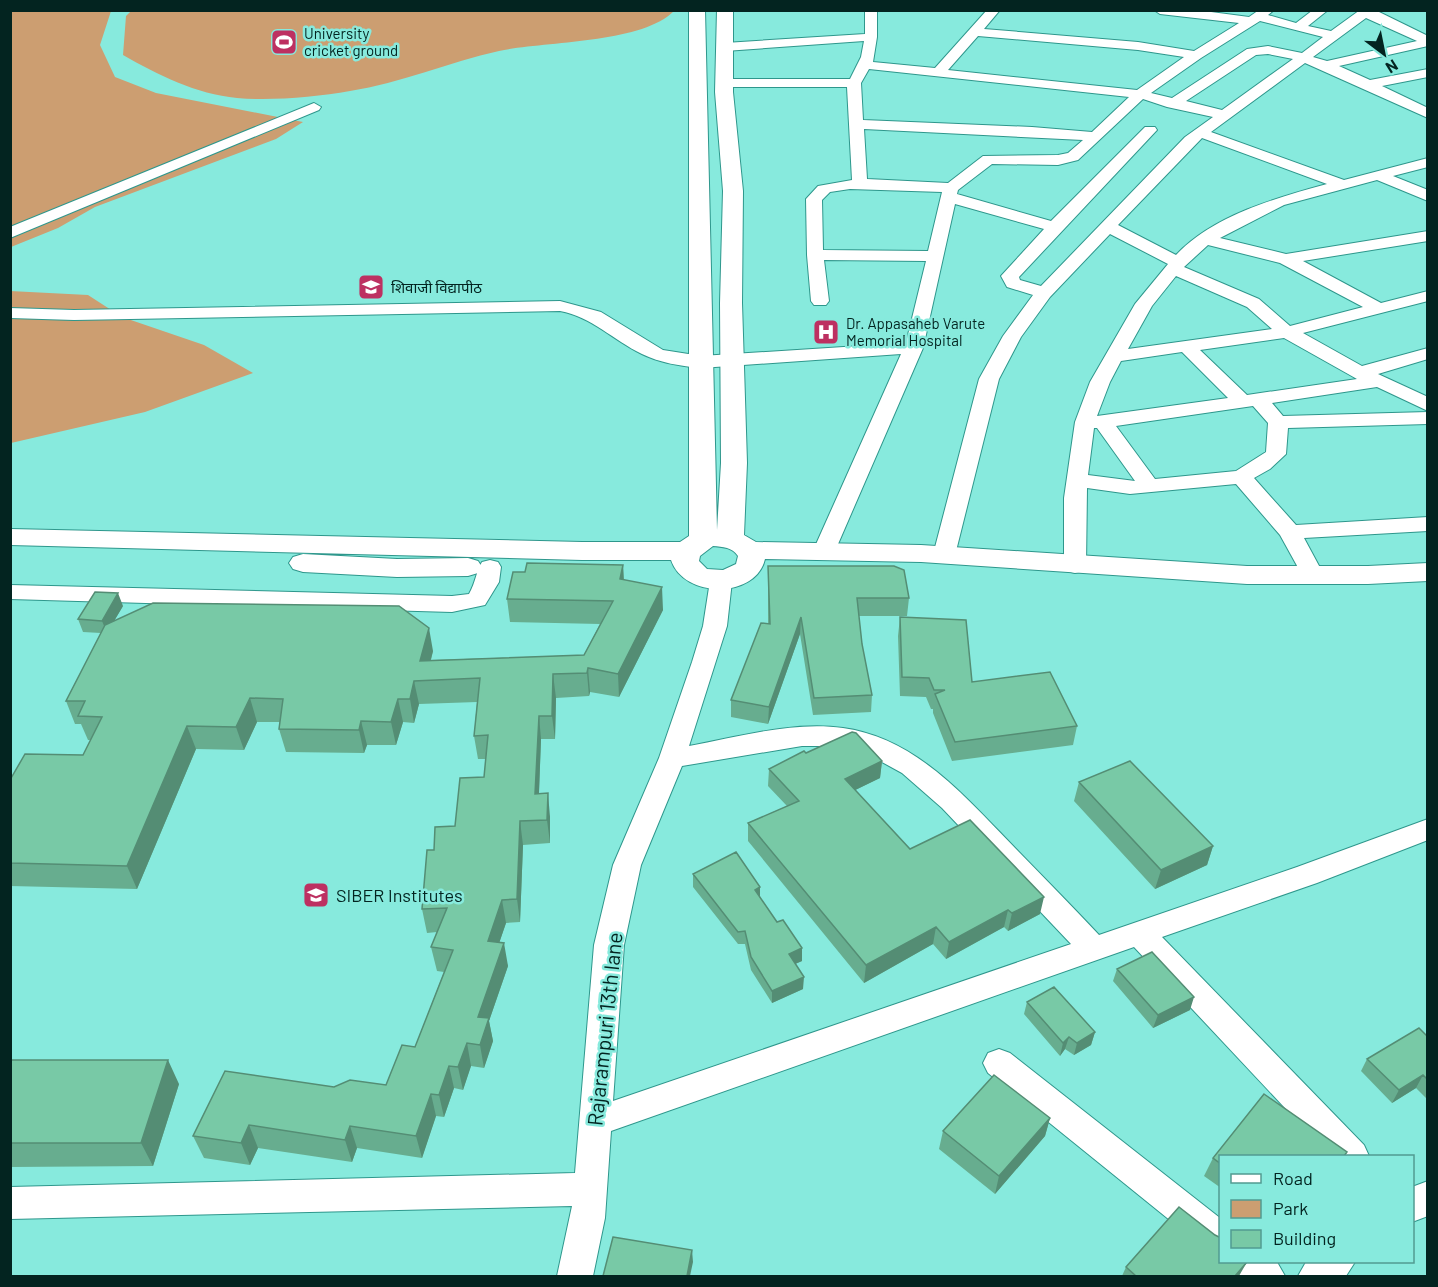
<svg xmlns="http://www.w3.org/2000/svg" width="1438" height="1287" font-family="Barlow,'Noto Sans Devanagari',sans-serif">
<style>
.green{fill:#cc9e71}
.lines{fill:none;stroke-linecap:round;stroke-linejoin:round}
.minor-casing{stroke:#2e978c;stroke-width:2}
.major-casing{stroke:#2e978c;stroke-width:2}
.minor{fill:#fff;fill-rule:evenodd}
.major{fill:#fff;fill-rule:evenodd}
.wall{fill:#67ad8f}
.shaded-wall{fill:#548d74}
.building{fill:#78c9a6;stroke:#548d74;stroke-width:1.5}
.labels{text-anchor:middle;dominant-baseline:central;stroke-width:5;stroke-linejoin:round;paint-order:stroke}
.far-poi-label{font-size:15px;fill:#032420;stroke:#87eadd;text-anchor:start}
.poi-label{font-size:18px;fill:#032420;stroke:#87eadd;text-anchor:start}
.near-street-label{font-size:21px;fill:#032420;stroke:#87eadd}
</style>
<rect width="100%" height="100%" fill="#87eadd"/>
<!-- green -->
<path class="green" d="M11,11H111L100,45L115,77L156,93L303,122L276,139L95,207L58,228L11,247Z
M131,11V10L674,11C641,44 545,41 499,51C449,62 401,83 350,91C316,97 271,101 237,98C196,94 158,75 123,55L126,16Z
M10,291L88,295L122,317L204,345L253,373L145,412L11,443Z"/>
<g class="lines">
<defs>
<path id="minor" d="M865,10H877V37L873,62L935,68L987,10H1000L984,29L1138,42L1194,51L1239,23L1160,14L1154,10H1196L1249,17L1259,10H1274L1268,15L1296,23L1313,10H1328L1308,26L1331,31L1360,10H1375L1428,36V46L1339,66L1370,80L1428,69V77L1382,86L1428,108V118L1305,63L1211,132L1344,180L1428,158V167L1393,176L1428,190V201L1377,180L1284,205L1220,238L1286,254L1428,231V241L1303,261L1381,303L1428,291V301L1303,333L1362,366L1428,348V359L1378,374L1428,397V411L1377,387L1272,403L1283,416L1428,412V424L1288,428L1286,454L1270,469L1254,478L1296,525L1428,517V531L1304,538L1325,577L1322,582L1314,584L1306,582L1280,535L1236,484L1130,494L1087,488L1086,566L1083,571L1075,573L1067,571L1064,566V498L1075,422L1090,382L1135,304L1168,264L1110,234L1050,297L1021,337L999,379L955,555L952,560L944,562L936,560L933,555L979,379L1003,336L1033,295L1007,287L1001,276L1044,229L955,204L923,348L835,551L832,556L824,558L816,556L813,551L901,354L701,368C681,366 660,363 642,354C613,340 592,317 560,311L74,320L10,318V308L74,310L560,301L601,312L663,350L701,356L906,343L926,261L824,260L829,301L826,305H814L811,301L807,255L806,199L818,186L852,180L847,87H725L718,83L725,79H850L861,57L864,41L725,51L719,47L725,43L865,34ZM1366,18L1417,41L1327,61L1313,57ZM1260,21L1323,37L1302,53L1268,46L1247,49L1172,98L1151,93L1201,58ZM978,36L1138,50L1184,57L1137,90L948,70ZM1268,54L1293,59L1222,110L1186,101L1256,55ZM869,69L1129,97L1092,132L1032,127L863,120L861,83ZM1143,99L1167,107L1213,117L1185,137L1041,286L1020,280L1019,277L1157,130L1155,127H1145L1051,221L957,194L958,190L992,164L1058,165L1078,160ZM864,129L1083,140L1068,153L1058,155L983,156L948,183L867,179ZM1202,138L1327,184C1276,198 1214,215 1176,255L1118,225ZM850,189L942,192L928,251L823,250L822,200L830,192ZM1208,245L1280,263L1363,307L1290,326L1259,299L1184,267ZM1176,276L1247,307L1272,329L1128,349L1152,306ZM1284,338L1357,379L1247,395L1200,350ZM1182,352L1228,398L1097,416L1110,382L1121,361ZM1253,406L1268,423L1266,452L1236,471L1155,479L1116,426ZM1094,428H1097L1135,481L1088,475Z
M314,103L321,107L319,110L10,238V227Z
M490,560L498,562L501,567L499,582L485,605L452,612L10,599V585L452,596L469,594C476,582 476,571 482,562Z
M721,574L729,576L732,581L727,626L689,746C738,737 793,721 843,728C917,738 967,799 1016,849C1044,878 1072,906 1099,935L1297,867L1428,819V840L1317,883L1162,937L1364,1145L1369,1156H1330L1134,947L611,1131L605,1218L593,1276H557L572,1206L10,1219V1187L575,1173L594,945L613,865L659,758L692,662L703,626L710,581L713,576ZM802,746H843L860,750L902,773L942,808L1071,944L613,1101L624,945L641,865L682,766Z
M999,1049L1010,1053L1220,1218V1256L1208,1251L988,1073L983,1063L988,1053Z
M1428,1181V1216L1412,1222V1187Z
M1231,1262H1277L1285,1276H1239Z
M1306,1262H1355L1346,1276H1298Z"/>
<path id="major" d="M689,10H705L717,530L721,463L720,303L723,191L715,92L717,10H733V92L743,191L742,303L747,463L744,535L756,542L921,545L1247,566H1368L1428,563V581L1368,584H1247L921,562L765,559C756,599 684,599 671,560H582L10,545V529L582,542H680L689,536ZM713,546C723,547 732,547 738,556L736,564L723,570L707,569L699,561L700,556Z
M303,554L397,559L468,558L478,561L482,567L478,573L468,576L397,577L303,572L293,569L289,563L293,557Z"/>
</defs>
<!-- minor casing -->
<use href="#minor" class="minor-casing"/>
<!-- major casing -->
<use href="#major" class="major-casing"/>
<!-- minor -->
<use href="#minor" class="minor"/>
<!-- major -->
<use href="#major" class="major"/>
</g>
<!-- wall -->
<path class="wall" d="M623,565L624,580L663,610L619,697L590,692L589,696L556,698L555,739H541L539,794L550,817V843L523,845L520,922L506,923L499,943L508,966L489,1021L493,1041L484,1068L471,1066L463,1090L454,1088L444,1117L436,1116L422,1158L357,1148L352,1162L258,1148L250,1165L204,1158L193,1136L334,1087L386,1085L415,1047L444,972L437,971L431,947L437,932L427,933L422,909L434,850L455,826L484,777L486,759H478L474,736L477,702L419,704L414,723L403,722L396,745H367L364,753L286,752L279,729L280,722H257L244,750L196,749L137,889L10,886V780L83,755L91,740H88L81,724H75L66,701L101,633L83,632L78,619L123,606L114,621L433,651L431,660L584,655L600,624L510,622L507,599L525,572Z
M768,566L909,598L907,616H859L862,644L872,695L871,712L813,715L800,634L768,724L731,717V700L768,624Z
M900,617L972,682L1077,726L1073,745L952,761L933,713V709H931L926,697L900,696L898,636Z
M806,753L882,761L880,778L855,790L910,849L1040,914L1008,931L1004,927L946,959L933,944L864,983L748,841V823L787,806L768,786L769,769Z
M1079,782L1213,846L1207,865L1155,889L1074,801Z
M693,874L760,897L777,922L802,948V961L795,964L803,989L772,1003L751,970L745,944H738L693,887Z
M1117,969L1190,1010L1153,1028L1113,981Z
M1027,1002L1095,1032L1091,1045L1074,1055L1065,1049L1060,1056L1024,1014Z
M1428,1037V1100L1416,1088L1392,1103L1361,1071L1367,1059Z
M10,1060L179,1084L153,1166L10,1167Z
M1264,1094L1347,1152L1345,1156H1221V1188L1204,1176L1213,1158Z
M1050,1118L1045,1136L995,1194L939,1149L943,1131Z
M1126,1267L1239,1276H1122Z"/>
<!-- shaded-wall -->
<path class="shaded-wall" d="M623,565L624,588L620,579Z
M662,587L663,610L619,697L618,674Z
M118,593L123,606L107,633L102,621Z
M801,617L800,634L768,724L769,707Z
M429,628L433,651L425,681L420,661Z
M588,668L590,692L589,696L587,673Z
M553,674L556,698L555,739L552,716Z
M414,681L419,704L414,723L410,699Z
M250,698L257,722L244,750L236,727Z
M398,699L403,722L396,745L391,722Z
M539,716L541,739L538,817L535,794Z
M361,721L367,745L364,753L359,730Z
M187,726L196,749L137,889L127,866Z
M882,761L880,778L843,796L845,779Z
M548,793L550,817V843L547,820Z
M520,821L523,845L520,922L517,899Z
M1213,846L1207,865L1155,889L1161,870Z
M760,887V900L755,890Z
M1044,897L1040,914L1008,931L1012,913Z
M502,900L506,923L492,964L488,941Z
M1008,910L1004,927L946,959L949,942Z
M936,927L933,944L864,983L866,965Z
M504,943L508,966L489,1021L493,1041L484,1068L480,1045L478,1017Z
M802,948V961L788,967L789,954Z
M804,977L803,989L772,1003V991Z
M1194,997L1190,1010L1153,1028L1158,1015Z
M1095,1032L1091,1045L1074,1055L1077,1043Z
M1069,1037L1065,1049L1060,1056L1063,1043Z
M467,1043L471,1066L463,1090L458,1067Z
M168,1060L179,1084L153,1166L141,1143Z
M449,1066L454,1088L444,1117L439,1095Z
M1423,1075L1416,1088L1392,1103L1399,1090Z
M431,1094L436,1116L422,1158L416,1136Z
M1050,1118L1045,1136L995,1194L999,1176Z
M249,1125L258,1148L250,1165L241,1143Z
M350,1126L357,1148L352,1162L345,1140Z
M692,1250L693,1262L690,1276H687Z
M1247,1262L1239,1276H1235Z"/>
<!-- building -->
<path class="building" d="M527,563L623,565L620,579L662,587L618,674L588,668L587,673L553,674L552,716H539L535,794L548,793L547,820L520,821L517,899L502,900L488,941L504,943L478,1017L489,1018L480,1045L467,1043L458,1067L449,1066L439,1095L431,1094L416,1136L350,1126L345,1140L249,1125L241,1143L193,1136L225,1071L334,1087L350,1080L386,1085L402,1045L415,1047L453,950L431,947L447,908L422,909L427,850H434L435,827L455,826L460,778L484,777L488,735L474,736L480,678L414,681L410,699H398L391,722L361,721L359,730L279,729L283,699L250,698L236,727L187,726L127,866L10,863V780L25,754L83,755L102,717L78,716L85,701H66L105,625L153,603L399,606L429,628L420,661L584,655L613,601L507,599L513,572H525Z
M768,566H894L904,570L909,598H857L862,644L872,695L814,698L801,617L769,707L731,700L761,623L770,624Z
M95,592L118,593L102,621L78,619Z
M900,617L966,620L972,682L1050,672L1077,726L955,742L935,694L945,690H934L929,678L902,677Z
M852,732L856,733L882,761L845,779L910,849L970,820L1044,897L1012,913L1008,910L949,942L936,927L866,965L748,823L799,801L769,769L804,751L806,753Z
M1130,761L1213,846L1161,870L1079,782Z
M736,852L760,887L755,890L777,922L783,920L802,948L789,954L804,977L772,991L751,957L745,931L738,932L693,874Z
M1152,952L1194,997L1158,1015L1117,969Z
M1054,987L1095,1032L1077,1043L1069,1037L1063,1043L1027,1002Z
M1419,1028L1428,1037V1080L1423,1075L1399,1090L1367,1059Z
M10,1060H168L141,1143H10Z
M994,1075L1050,1118L999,1176L943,1131Z
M1264,1094L1347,1152L1344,1156H1221V1164L1213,1158Z
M1179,1207L1215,1235L1221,1238V1262H1247L1235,1276H1136L1126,1267Z
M613,1237L692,1250L687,1276H603Z"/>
<!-- icons -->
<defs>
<symbol id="stadium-square" viewBox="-11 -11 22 22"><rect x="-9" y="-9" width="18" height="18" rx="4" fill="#bd3061" stroke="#87eadd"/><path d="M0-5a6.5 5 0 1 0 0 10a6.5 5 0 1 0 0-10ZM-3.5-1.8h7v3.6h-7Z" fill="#fff"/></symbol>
<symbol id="university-square" viewBox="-11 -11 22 22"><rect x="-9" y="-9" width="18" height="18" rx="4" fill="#bd3061" stroke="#87eadd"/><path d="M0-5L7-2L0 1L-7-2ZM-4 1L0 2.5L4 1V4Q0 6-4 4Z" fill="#fff"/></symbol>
<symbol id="hospital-square" viewBox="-11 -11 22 22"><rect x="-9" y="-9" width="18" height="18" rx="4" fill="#bd3061" stroke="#87eadd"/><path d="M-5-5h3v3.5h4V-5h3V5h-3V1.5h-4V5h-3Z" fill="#fff"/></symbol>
</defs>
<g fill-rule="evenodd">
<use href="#stadium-square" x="269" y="27" width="30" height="30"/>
<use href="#university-square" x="356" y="272" width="30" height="30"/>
<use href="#hospital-square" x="811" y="317" width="30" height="30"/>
<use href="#university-square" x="301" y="880" width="30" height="30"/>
</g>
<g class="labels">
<!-- far-poi labels -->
<g class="far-poi-label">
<text x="304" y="33">University<tspan x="304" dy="17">cricket ground</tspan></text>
<text x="391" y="287">शिवाजी विद्यापीठ</text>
<text x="846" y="323">Dr. Appasaheb Varute<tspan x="846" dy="17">Memorial Hospital</tspan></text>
</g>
<!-- poi labels -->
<g class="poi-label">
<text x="336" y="895">SIBER Institutes</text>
</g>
<!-- near-street labels -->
<g class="near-street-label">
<text transform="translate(604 1029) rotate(-84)">Rajarampuri 13th lane</text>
</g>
</g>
<!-- border -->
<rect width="1438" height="1287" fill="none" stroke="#032420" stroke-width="24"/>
<!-- legend -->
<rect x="1219" y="1155" width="195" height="108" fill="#87eadd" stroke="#529b91" stroke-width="1.5"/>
<rect x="1231" y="1174" width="30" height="9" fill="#ffffff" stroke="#529b91" stroke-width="1.5"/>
<text x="1273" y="1185" font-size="18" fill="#032420">Road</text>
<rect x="1231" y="1200" width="30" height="18" fill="#cc9e71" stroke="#529b91" stroke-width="1.5"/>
<text x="1273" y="1215" font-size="18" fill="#032420">Park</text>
<rect x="1231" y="1230" width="30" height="18" fill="#78c9a6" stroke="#529b91" stroke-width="1.5"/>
<text x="1273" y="1245" font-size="18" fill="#032420">Building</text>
<!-- north arrow -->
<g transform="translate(1384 54) rotate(148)" stroke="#87eadd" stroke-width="4.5" paint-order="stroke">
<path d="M0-4.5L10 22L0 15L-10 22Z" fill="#032420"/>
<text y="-9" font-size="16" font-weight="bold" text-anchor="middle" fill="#032420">N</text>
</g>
</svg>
